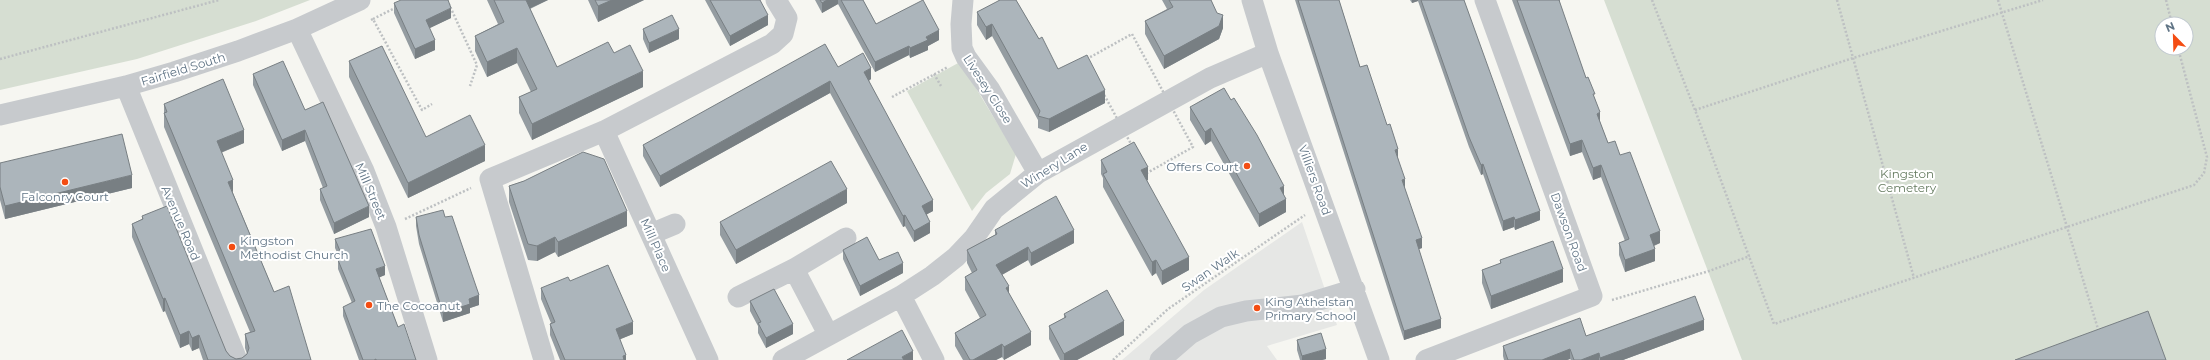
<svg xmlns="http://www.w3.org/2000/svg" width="2210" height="360" font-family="Montserrat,sans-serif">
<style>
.built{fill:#e6e7e5}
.green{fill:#d6ded2;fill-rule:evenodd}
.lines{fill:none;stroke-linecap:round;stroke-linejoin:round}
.path{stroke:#bdc0c2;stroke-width:2.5;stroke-dasharray:2 2;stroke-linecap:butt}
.minor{stroke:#c7cacd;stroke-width:21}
.wall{fill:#949ca1}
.shaded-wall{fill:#787f83}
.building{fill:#acb5bb;stroke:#787f83}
.poi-dot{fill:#f44d13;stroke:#fff;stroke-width:1.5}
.labels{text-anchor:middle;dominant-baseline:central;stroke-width:4;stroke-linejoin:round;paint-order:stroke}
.street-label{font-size:12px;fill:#617586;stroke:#fff}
.poi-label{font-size:12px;fill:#617586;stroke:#fff;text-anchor:start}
.park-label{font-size:12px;fill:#667c61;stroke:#fff}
</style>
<rect width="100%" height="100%" fill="#f6f6f1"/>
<!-- built -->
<path class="built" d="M1302,222L1337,325L1267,346L1277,360H1122L1204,290Z"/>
<!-- green -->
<path class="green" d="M0,0H310L256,21L137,59L0,90Z
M1604,0H2210V360H1742ZM2162,24H2186V48H2162Z
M960,62L1016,154L1010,174L986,193L972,211L907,91Z"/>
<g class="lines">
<!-- path -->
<path class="path" d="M447,0L477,65L470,86
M1652,0L1695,110L1774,324L2194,185L2204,173L2207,157L2178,48
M1837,0L1914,278
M1998,0L2098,329
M2166,0L2172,24
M373,19L395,8
M371,20L373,19L422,110L432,104
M1132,34L1193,147L1147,173L1085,60Z
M0,59L219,0
M934,74L941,86
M892,97L948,67
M1695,110L1853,58L2043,0
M405,219L471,188
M1612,300L1709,271L1750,256
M1113,360L1168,309L1305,215"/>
<!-- minor -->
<path class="minor" d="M963,0L961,24L962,48L966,57L990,90L1038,173
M1252,0L1268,53L1379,360
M297,29L364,171L386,227L427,360
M126,86L237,360
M0,115L126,86L174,72L238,51L297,29L360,0
M604,131L708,360
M651,234L675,224
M794,269L828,334
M901,296L934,360
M738,297L794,269L846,238
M544,360L490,179L604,131L772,44L783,34L787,18L776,0
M783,360L901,296L932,276L956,257L974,238L994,209L1038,173L1210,78L1268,53
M1160,360L1190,334L1221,317L1246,311L1303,305L1355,289
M1426,360L1592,296L1485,0"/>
</g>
<!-- wall -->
<path class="wall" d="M487,0H548L530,9L557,67L614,53L643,87L532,140L519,113V97L531,92L517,63L487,77L475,51V36L498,24Z
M588,0H644L598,22Z
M705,0H760L768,25L730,46Z
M815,0H863L876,24L939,40L928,46V50L910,58L909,55L875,72L838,4L822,13Z
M998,0H1016L1039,39L1058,69L1105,103L1049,132L1038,128V120L992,36L986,40L977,25V12L999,1Z
M1162,0H1211L1223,28L1219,39L1164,69L1145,34V21L1167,9Z
M1295,0H1339L1360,67L1398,158L1405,189L1422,248L1419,249L1441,328L1404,340Z
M1410,0H1464L1540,220L1515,230L1514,227L1503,231L1483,174L1481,175L1469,147L1418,1L1412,3Z
M1512,0H1560V5L1586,78L1595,99L1600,122L1608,143L1620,155L1660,243L1654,246L1655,261L1625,272L1619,255V243L1625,241L1601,177L1593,180L1582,152L1570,156Z
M394,3L451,18L429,28L435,50L415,59L394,13Z
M643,29L679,39L649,53L643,39Z
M349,61L426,137L485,161L408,198L349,77Z
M838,67L871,79L869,81L933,211L927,214L930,233L914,242L905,226L903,227L830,93L660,187L643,156V145Z
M253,74L305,110L369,217L334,234L320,200V189L323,188L305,141L282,151L253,85Z
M164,104L244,143L221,153L233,193L274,292L311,360H203L199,348L192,351L189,344L180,348L165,311L163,312L132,237V224L142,219V216L226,351L230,356L236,359L242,358L247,354L245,348V334L250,332L164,127Z
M1190,107L1284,195L1286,212L1259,227L1211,141L1205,145L1190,120Z
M1101,160L1148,180H1147L1189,270L1162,285L1156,273L1152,276L1103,187V178L1101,174Z
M0,163L132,188L5,219L0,200Z
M524,181L627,226L558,257L555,252L537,261L528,260L509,202V186Z
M847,203L736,264L720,235V222Z
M416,217H445L479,305L470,308V313L443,322L419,244L416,226Z
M995,230L1074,243L1031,266L1028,260L1002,275L1009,293L1031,345L1004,360L1002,357L996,360H963L955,346V333L980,318L965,290V277L972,273L967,263V250L995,235Z
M335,239L385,275L379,277L398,327L416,360H359L343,316V307L352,303L338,269V260L340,259L335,248Z
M843,250L879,260L903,273L860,296L843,259Z
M1500,260L1563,282L1491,309L1482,283V270L1500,264Z
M570,281L633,334L620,339L626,360H560L550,335V324L551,323L541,299V288Z
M750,301L793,334L766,348L758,333V326L750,311Z
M1064,314L1124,335L1077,360H1060L1049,339V326L1064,318Z
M1704,330L1623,360H1571L1570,359L1567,360H1504L1503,356V346L1586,336Z
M1297,340L1326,359L1322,360H1300L1297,350Z"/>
<!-- shaded-wall -->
<path class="shaded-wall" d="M524,0H548L524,11Z
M612,0H644L598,22V6Z
M827,0H838V4L822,13V3Z
M1412,0H1418V1L1412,3Z
M451,8V18L426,30V20Z
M768,15V25L730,46V36Z
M1223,15V28L1219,39L1164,69V56Z
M992,24V36L986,40V27Z
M679,29V39L649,53V43Z
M939,30V40L928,46V50L910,58V48L926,37Z
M435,40V50L415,59V49Z
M909,46V55L875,72V62Z
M517,48V63L487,77V62Z
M871,68V79L864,83V72Z
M643,71V87L532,140V124Z
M830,81V93L660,187V176Z
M1105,90V103L1049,132V119Z
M1600,112V124L1597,114Z
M1211,128V141L1205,145V132Z
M244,130V143L217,154V141Z
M305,130V141L282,151V140Z
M1582,140V152L1570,156V144Z
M485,145V161L408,198V183Z
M1398,149V159L1395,150Z
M1483,164V174L1481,175V165Z
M1601,165V177L1593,180V168Z
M1148,167V180L1141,183V170Z
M132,175V188L5,219V206Z
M1405,179V189L1402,180Z
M233,180V193L228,182Z
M1284,186V199L1280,188Z
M847,189V203L736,264V250Z
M1286,199V212L1259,227V214Z
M933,200V211L922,217V206Z
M369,206V217L334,234V223Z
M627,211V226L558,257V242Z
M1540,211V220L1515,230V220Z
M905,215V226L903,227V216Z
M1514,217V227L1503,231V221Z
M930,222V233L914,242V231Z
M1074,230V243L1031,266V253Z
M1660,231V243L1650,247V235Z
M555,237V252L537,261V246Z
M1422,238V248L1416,250V240Z
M1028,247V260L996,278V265Z
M1655,249V261L1625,272V260Z
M1189,257V270L1162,285V271Z
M1156,260V273L1152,276V262Z
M903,263V273L860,296V286Z
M385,266V275L376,279V269Z
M1563,269V282L1491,309V296Z
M1009,286V299L1006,288Z
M479,295V305L470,308V313L443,322V313L469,299Z
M165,298V311L163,312V299Z
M1441,319V328L1404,340V331Z
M1704,320V330L1623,360H1600V358Z
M1124,321V335L1077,360H1064V354Z
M633,322V334L616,341V329Z
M793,324V334L766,348V338Z
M189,331V344L180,348V335Z
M1031,332V345L1004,360V347Z
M199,335V348L192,351V338Z
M1002,344V357L996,360H973Z
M1326,349V359L1322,360H1302V356Z
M1570,349V359L1567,360H1542Z
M913,351V360H902V357Z
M1599,353V360H1581Z
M626,355V360H623V356Z"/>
<!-- building -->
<path class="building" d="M401,0H448L451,8L426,20L435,40L415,49L394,3Z
M494,0H526L557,67L608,42L614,53L630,45L643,71L532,124L519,97L537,89L517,48L487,62L475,36L504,22Z
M595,0H612L598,6Z
M710,0H760L768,15L730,36Z
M820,0H827L822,3Z
M841,0H863L876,24L923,0L939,30L926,37L928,40L910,48L909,46L875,62Z
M1000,0H1016L1039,39L1042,37L1058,69L1087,55L1105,90L1049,119L1038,116L1040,111L992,24L986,27L977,12Z
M1169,0H1211L1217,13L1223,15L1219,26L1164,56L1145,21L1173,7Z
M1298,0H1339L1360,67L1367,65L1387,125L1390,124L1398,149L1395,150L1405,179L1402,180L1422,238L1416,240L1441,319L1404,331Z
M1421,0H1464L1540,211L1515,220L1514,217L1503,221L1483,164L1481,165L1469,137Z
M1517,0H1559L1586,78L1588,77L1595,94H1593L1600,112L1597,114L1608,143L1615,141L1620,155L1630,152L1660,231L1650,235L1655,249L1625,260L1619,243L1629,239L1601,165L1593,168L1582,140L1570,144Z
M672,15L679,29L649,43L643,29Z
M825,44L838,67L863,53L871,68L864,72L933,200L922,206L930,222L914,231L905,215L903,216L830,81L660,176L643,145Z
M382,46L426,137L470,115L485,145L408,183L349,61Z
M283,61L305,110L323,102L369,206L334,223L320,189L327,186L305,130L282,140L253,74Z
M223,79L244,130L217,141L233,180L228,182L274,292L289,286L311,360H208L199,335L192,338L189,331L180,335L165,298L163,299L132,224L143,219L142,216L167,206L226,351L230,356L236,359L242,358L247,354L249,348L245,334L255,331L164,113L167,112L164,104Z
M1224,88L1231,100L1234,98L1257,135L1284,186L1280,188L1286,199L1259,214L1211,128L1205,132L1190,107Z
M122,134L132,175L5,206L0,187V163Z
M1134,142L1148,167L1141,170L1189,257L1162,271L1156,260L1152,262L1103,174L1107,172L1101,160Z
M583,152L604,159L627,211L558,242L555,237L537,246L528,244L509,186L524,181Z
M831,161L847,189L736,250L720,222Z
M1056,196L1074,230L1031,253L1028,247L996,265L1009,286L1006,288L1031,332L1004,347L1002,344L973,360H970L955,333L986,315L965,277L977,270L967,250L997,234L995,230Z
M443,210L445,217L452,216L479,295L469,299L470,304L443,313L419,235L416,217Z
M371,229L385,266L376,269L398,327L404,324L416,360H376V359L374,360H363L343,307L355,301L338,260L343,258L335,239Z
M867,237L879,260L898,252L903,263L860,286L843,250Z
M1553,241L1563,269L1491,296L1482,270L1501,263L1500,260Z
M608,265L633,322L616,329L626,355L623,356L624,360H565L550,324L555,322L541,288L568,277L570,281Z
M774,289L793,324L766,338L758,323L761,322L750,301Z
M1107,290L1124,321L1064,354L1049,326L1066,317L1064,314Z
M1695,296L1704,320L1600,358L1599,353L1581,360H1574L1570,349L1542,360H1508L1503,346L1580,318L1586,336Z
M2148,311L2166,360H2015Z
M902,330L913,351L902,357L904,360H847Z
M1321,333L1326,349L1302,356L1297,340Z"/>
<!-- markers -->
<g class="poi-dot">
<circle cx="1247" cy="166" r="4"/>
<circle cx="65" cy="182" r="4"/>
<circle cx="232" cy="247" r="4"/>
<circle cx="369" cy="305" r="4"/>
<circle cx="1257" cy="308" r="4"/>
</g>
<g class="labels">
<!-- street labels -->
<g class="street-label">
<text transform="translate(183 69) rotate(-17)">Fairfield South</text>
<text transform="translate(988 89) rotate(57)">Livesey Close</text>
<text transform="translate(1054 165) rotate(-32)">Winery Lane</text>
<text transform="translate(1315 180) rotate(70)">Villiers Road</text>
<text transform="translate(371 191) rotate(67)">Mill Street</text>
<text transform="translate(181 223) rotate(67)">Avenue Road</text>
<text transform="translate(1569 232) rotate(70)">Dawson Road</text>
<text transform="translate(656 245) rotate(66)">Mill Place</text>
<text transform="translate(1210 270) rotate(-34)">Swan Walk</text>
</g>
<!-- poi labels -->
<g class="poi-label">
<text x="1239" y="166" text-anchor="end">Offers Court</text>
<text x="65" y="196" text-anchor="middle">Falconry Court</text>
<text x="240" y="240">Kingston<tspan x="240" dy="14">Methodist Church</tspan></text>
<text x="1265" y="301">King Athelstan<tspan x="1265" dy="14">Primary School</tspan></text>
<text x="377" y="305">The Cocoanut</text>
</g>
<!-- park labels -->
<g class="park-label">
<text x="1907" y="173">Kingston<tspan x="1907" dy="14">Cemetery</tspan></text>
</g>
</g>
<!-- north arrow -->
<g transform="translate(2174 36) rotate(337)"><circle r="19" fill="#ffffff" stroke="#c0c8cf"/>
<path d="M0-3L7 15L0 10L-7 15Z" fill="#f44d13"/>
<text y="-6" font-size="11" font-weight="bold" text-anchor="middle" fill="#617586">N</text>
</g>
</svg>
